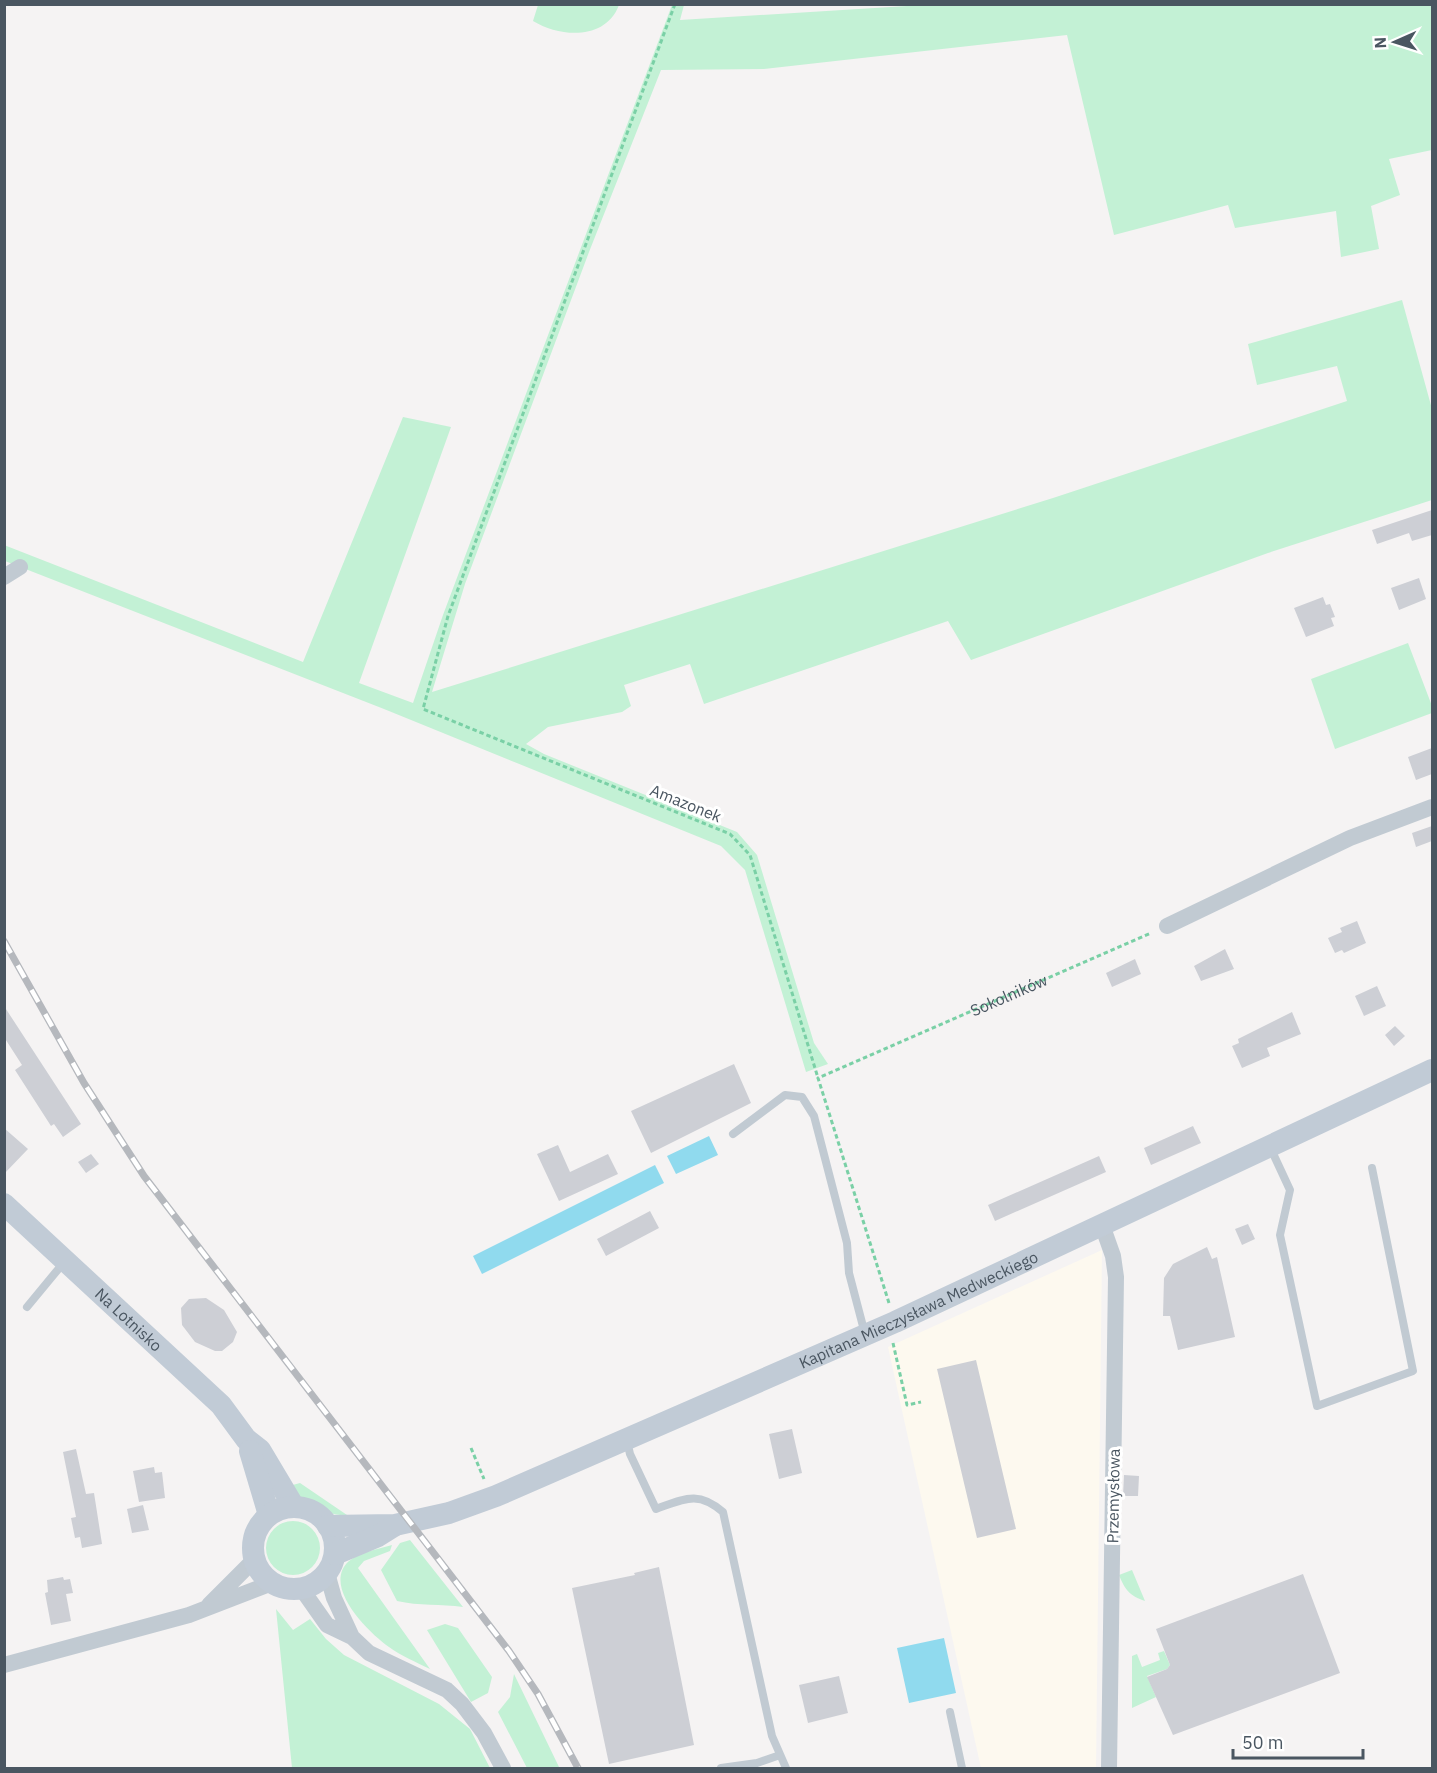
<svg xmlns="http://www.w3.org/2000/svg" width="1437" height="1773" font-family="'IBM Plex Sans',sans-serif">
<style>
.commercial{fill:#fdf9ef}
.green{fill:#c3f1d5}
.water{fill:#90daee}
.building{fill:#cdcfd5}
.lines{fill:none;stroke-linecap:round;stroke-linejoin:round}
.path{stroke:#7ad0a6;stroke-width:3;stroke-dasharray:4.5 3;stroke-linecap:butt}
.service{stroke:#c1cad2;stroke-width:8}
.minor{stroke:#c1cad2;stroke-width:16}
.secondary{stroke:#c1cbd6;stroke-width:22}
.rail-casing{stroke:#b5b8bd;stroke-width:7}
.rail{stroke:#fff;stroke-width:4.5;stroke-dasharray:14;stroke-linecap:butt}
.labels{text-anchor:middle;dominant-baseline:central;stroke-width:6;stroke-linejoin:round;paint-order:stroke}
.street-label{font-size:16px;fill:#4a5661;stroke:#fff}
</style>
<rect width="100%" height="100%" fill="#f5f3f3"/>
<!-- commercial -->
<path class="commercial" d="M1102,1250L1096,1768H981L888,1347Z"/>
<!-- green -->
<path class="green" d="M939,4L1432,5V150L1389,159L1400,195L1371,206L1379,249L1341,257L1336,211L1235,228L1228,205L1114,235L1067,35L764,69L661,70L589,252L465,584L432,692L1053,498L1347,401L1337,366L1257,385L1248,344L1402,300L1432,409V500L1268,553L971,660L948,621L704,704L690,664L624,685L631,706L622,712L548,727L526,744L544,754L737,832L757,855L814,1043L828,1064L806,1072L745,870L721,846L384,709L5,561L4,545L303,662L403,417L451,427L359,683L413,703L443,615L672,5H684L680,20Z
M538,5V4L619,5C606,40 561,38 533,21Z
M1408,643L1432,706V713L1335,749L1311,679Z
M300,1483L347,1515C324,1516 304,1503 289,1486Z
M266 1548a27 27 0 1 1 54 0a27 27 0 1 1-54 0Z
M410,1540L463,1607C441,1604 419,1606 397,1601L381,1570L400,1543Z
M392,1545L390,1551L364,1561L358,1568L430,1669C416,1662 401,1656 389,1647C369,1633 321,1586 349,1561C360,1552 378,1549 392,1545Z
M1132,1570L1145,1601C1130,1596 1125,1590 1119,1575Z
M276,1609L293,1630L310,1619L326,1639L344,1655L439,1704L470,1729L490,1768H292Z
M445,1624L458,1628L492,1677L488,1693L471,1702L427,1630Z
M1164,1651L1170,1665L1167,1669L1147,1676L1156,1697L1132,1708V1656L1137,1654L1142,1667L1160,1660L1158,1653Z
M514,1674L559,1767L560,1768H527L498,1712L510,1697Z"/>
<!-- water -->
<path class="water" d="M709,1136L718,1155L676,1174L667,1156Z
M655,1165L664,1183L482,1274L473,1256Z
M944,1638L956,1693L909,1703L897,1648Z"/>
<!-- building -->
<path class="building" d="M1432,510V535L1412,541L1409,533L1377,544L1372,530Z
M1419,578L1426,599L1399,610L1391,588Z
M1323,597L1326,605L1330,604L1335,617L1331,618L1334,626L1306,637L1294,608Z
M1432,748V774L1416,780L1408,757Z
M1432,826V841L1416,847L1412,833Z
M1357,921L1366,943L1344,953L1342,950L1335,953L1328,938L1342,932L1340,928Z
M1225,949L1234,969L1201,981L1194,966Z
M1135,959L1141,974L1112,987L1106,973Z
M1377,986L1386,1006L1364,1016L1355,996Z
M4,1006L81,1124L63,1137L54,1124L51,1126L15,1070L22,1065L4,1037Z
M1292,1012L1301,1034L1267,1048L1270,1056L1242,1068L1232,1046L1239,1043L1238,1039Z
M1395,1026L1405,1036L1394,1046L1385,1035Z
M734,1064L751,1103L651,1153L631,1111Z
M1193,1126L1201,1143L1151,1165L1144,1148Z
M4,1128L28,1149L4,1174Z
M558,1145L570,1172L608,1154L618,1174L559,1201L537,1154Z
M91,1154L99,1164L86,1173L78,1162Z
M1099,1156L1106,1172L995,1221L988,1205Z
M650,1211L659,1228L606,1256L597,1239Z
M1248,1224L1255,1239L1242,1245L1235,1229Z
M1207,1247L1212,1259L1217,1257L1235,1337L1178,1350L1170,1316H1163L1164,1278L1173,1264Z
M206,1298L224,1310L237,1332L233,1342L222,1351H215L195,1342L182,1325L181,1308L189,1299Z
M976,1360L1016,1529L977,1538L937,1369Z
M792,1429L802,1473L779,1479L769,1434Z
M76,1449L86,1494L94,1493L102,1544L82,1548L80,1537L75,1538L71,1518L76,1517L63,1452Z
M154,1467L155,1473L162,1472L165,1498L139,1502L133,1471Z
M1124,1475L1139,1476L1138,1496H1123Z
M143,1505L149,1530L132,1533L127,1509Z
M659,1567L694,1745L609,1764L572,1588L635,1575L634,1573Z
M1303,1574L1340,1673L1173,1735L1147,1677L1167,1669L1170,1665L1156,1629Z
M63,1577L64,1580L70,1579L73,1593L66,1594L71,1621L51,1625L45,1593L48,1592L47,1580Z
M839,1676L848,1713L808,1723L799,1685Z"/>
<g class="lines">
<!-- path -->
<g class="path">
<path d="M675,4L448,616L423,709L730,834L750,855L818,1078"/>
<path id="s1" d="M889,1303L818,1078L1151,933"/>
<path d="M893,1343L907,1405L921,1402"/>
<path d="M471,1448L484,1479"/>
</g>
<!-- service -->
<path class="service" d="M733,1134L785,1095L802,1097L814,1116L847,1243L849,1273L865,1334
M1270,1147L1290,1190L1280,1235L1317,1406L1413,1371L1372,1168
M27,1307L65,1261
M627,1441L630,1454L656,1509C684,1499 698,1490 723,1512L772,1736L786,1768
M950,1712L962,1768
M721,1768L757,1763L780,1755"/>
<!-- minor -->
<path class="minor" d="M4,577L20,567
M1167,926L1350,838L1432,807
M1102,1225L1113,1256L1116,1277L1109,1768
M327,1573L334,1598L352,1637
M301,1588L327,1625L352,1637L369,1653L447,1690L462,1704L484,1733L503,1768
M209,1605L254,1560
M4,1665L189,1615L272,1583"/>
<!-- secondary -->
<g class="secondary">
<path id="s2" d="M4,1204L221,1405L246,1439L260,1450L294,1507"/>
<path d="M250,1451L269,1515"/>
<circle cx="294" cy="1548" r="41"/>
<path id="s3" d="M328,1526L395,1525L449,1513L496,1496L895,1322L1432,1070"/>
<path d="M335,1554L378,1536L394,1526"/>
</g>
<defs>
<path id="rail" d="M4,941L84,1083L144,1176L509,1651L538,1694L578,1768"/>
</defs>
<!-- rail casing -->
<use href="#rail" class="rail-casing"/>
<!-- rail -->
<use href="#rail" class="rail"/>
</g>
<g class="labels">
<!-- street labels -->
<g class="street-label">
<text transform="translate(686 803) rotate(22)">Amazonek</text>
<text stroke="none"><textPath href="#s1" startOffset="444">Sokolników</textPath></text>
<text stroke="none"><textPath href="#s3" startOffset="634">Kapitana Mieczysława Medweckiego</textPath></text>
<text stroke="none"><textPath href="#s2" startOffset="170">Na Lotnisko</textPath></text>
<text transform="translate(1113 1496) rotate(-89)">Przemysłowa</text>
</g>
</g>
<!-- border -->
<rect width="1437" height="1773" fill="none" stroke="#4a5661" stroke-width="12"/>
<!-- north arrow -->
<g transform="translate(1395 42) rotate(267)" stroke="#ffffff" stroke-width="4.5" paint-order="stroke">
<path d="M0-4.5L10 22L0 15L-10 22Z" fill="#4a5661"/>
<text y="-9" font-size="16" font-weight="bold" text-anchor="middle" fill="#4a5661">N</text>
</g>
<!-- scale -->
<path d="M1233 1749v9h130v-9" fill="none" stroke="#4a5661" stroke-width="3"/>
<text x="1242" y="1749" font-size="18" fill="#4a5661" stroke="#ffffff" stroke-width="4.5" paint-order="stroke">50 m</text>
</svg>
